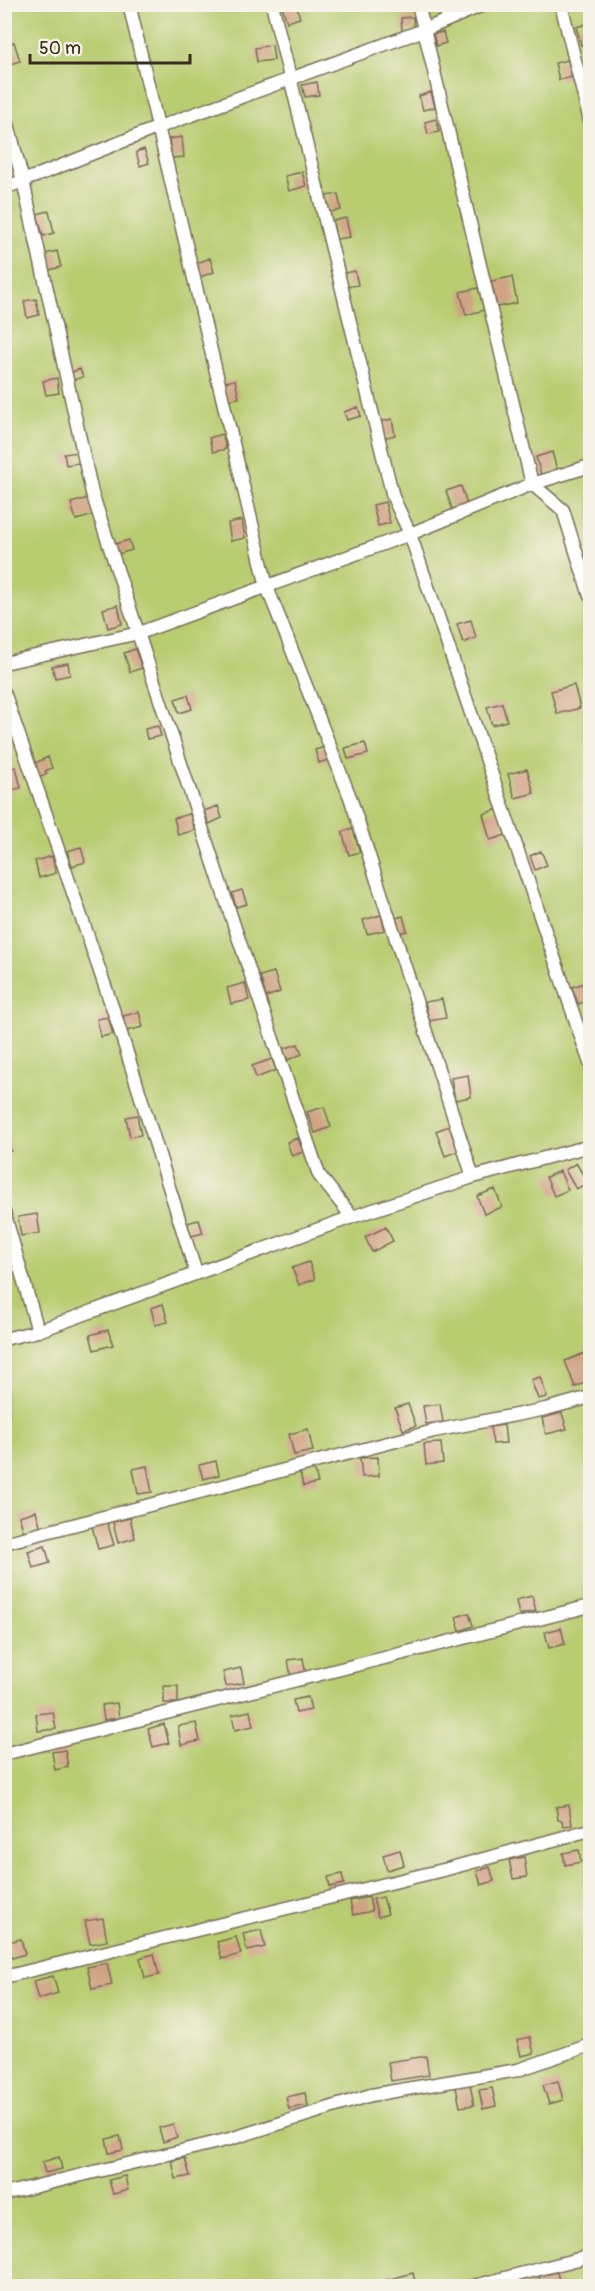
<svg xmlns="http://www.w3.org/2000/svg" width="595" height="2291" font-family="Pangolin,sans-serif">
<style>
.green{fill:#b8cc70;stroke:#7a7b47;stroke-width:1.5}
.building{fill:#d0a385}
.lines{fill:none;stroke-linecap:round;stroke-linejoin:round}
.service-casing{stroke:#796b58;stroke-width:15}
.service{stroke:#fff;stroke-width:12}
</style>
<rect width="100%" height="100%" fill="#f7f3e8"/>
<filter id="ink" filterUnits="userSpaceOnUse"><feTurbulence type="fractalNoise" baseFrequency=".0167" numOctaves="2"/><feDisplacementMap in="SourceGraphic" scale="12" xChannelSelector="R" yChannelSelector="G"/><feConvolveMatrix kernelMatrix="1 2 1 2 8 2 1 2 1" color-interpolation-filters="sRGB"/></filter>
<filter id="wash" filterUnits="userSpaceOnUse"><feTurbulence type="fractalNoise" baseFrequency=".008" numOctaves="4" result="noise"/><feDisplacementMap in="SourceGraphic" scale="24" xChannelSelector="R" yChannelSelector="G"/><feGaussianBlur stdDeviation="1.35" result="paint"/><feColorMatrix in="noise" values="0 0 0 0 0 0 0 0 0 0 0 0 0 0 0 0 0 1.4 0 .05"/><feComposite in="paint" operator="in"/></filter>
<g filter="url(#wash)">
<rect width="100%" height="100%" fill="#ebe4c5"/>
<!-- green -->
<path class="green" d="M5,5H590V2286H5Z"/>
<g id="blocks">
<!-- building -->
<path class="building" d="M291,4H296L300,18L287,22L282,7Z
M413,17L414,30L402,31L401,18Z
M590,23V43L581,45L576,27Z
M443,32L446,43L436,46L433,34Z
M14,42L20,61L4,66V45Z
M272,45L274,60L257,62L255,48Z
M568,60L572,77L559,80L555,63Z
M317,82L319,95L305,97L302,85Z
M431,92L435,107L423,110L419,96Z
M436,119L439,132L428,134L425,122Z
M182,137L184,157L172,158L169,139Z
M144,149L149,163L140,166L136,152Z
M302,172L306,186L289,191L285,176Z
M338,194L341,210L330,212L326,196Z
M49,211L54,233L43,236L37,214Z
M346,218L350,237L336,239L333,221Z
M57,251L61,267L49,270L45,254Z
M210,258L214,272L200,277L195,264Z
M355,271L358,285L347,287L344,273Z
M512,277L517,303L497,307L491,281Z
M478,288L484,310L466,315L460,292Z
M36,299L39,315L27,318L24,301Z
M80,369L83,377L73,380L70,373Z
M57,378L59,393L46,395L43,381Z
M235,380L239,398L228,400L224,382Z
M358,407L361,416L347,420L344,412Z
M392,419L395,435L383,438L379,422Z
M222,434L226,449L213,452L209,438Z
M77,452L79,463L66,465L64,454Z
M552,452L557,470L541,475L536,457Z
M461,486L467,505L452,509L446,491Z
M88,498L94,515L76,520L71,503Z
M385,502L390,523L378,526L373,505Z
M242,520L245,538L231,541L228,523Z
M129,540L132,550L118,554L115,544Z
M118,605L122,624L108,628L103,609Z
M471,620L476,638L463,643L457,624Z
M135,649L142,668L130,672L124,653Z
M68,663L70,675L55,678L52,666Z
M574,685L580,708L557,714L551,691Z
M188,695L192,709L179,713L175,699Z
M502,703L507,721L492,725L487,707Z
M158,726L161,736L147,739L145,729Z
M365,743L368,754L348,759L345,748Z
M325,747L330,759L319,763L315,750Z
M48,757L52,768L45,771L47,774L39,778L33,764Z
M16,767L21,788L10,790L5,770Z
M527,769L534,793L515,798L508,774Z
M218,806L222,818L209,824L204,811Z
M499,809L506,835L490,840L483,814Z
M190,814L195,830L178,835L174,818Z
M353,829L360,852L349,855L342,832Z
M81,847L85,862L72,866L67,851Z
M541,851L547,865L535,870L530,856Z
M52,856L56,873L39,878L35,861Z
M242,890L247,904L236,907L232,893Z
M381,915L385,930L367,934L363,920Z
M403,916L407,931L399,933L396,918Z
M274,972L280,992L266,997L260,976Z
M588,982L590,1000L578,1004L572,987Z
M245,983L249,1000L231,1004L227,988Z
M442,999L446,1018L429,1021L425,1002Z
M139,1012L143,1027L126,1031L123,1016Z
M108,1017L113,1034L101,1037L97,1019Z
M298,1044L302,1054L288,1060L283,1049Z
M272,1059L276,1070L256,1078L252,1066Z
M468,1075L471,1097L455,1100L451,1078Z
M324,1107L331,1127L315,1133L307,1112Z
M137,1115L141,1135L130,1137L126,1117Z
M449,1126L458,1151L445,1156L436,1131Z
M7,1136L11,1151L4,1153V1137Z
M298,1138L303,1152L292,1156L287,1142Z
M576,1163L588,1183L576,1189L565,1170Z
M560,1171L568,1190L554,1196L546,1177Z
M495,1189L502,1207L484,1214L477,1196Z
M37,1214L40,1233L21,1236L18,1217Z
M199,1220L203,1233L191,1236L187,1223Z
M386,1227L393,1241L372,1252L365,1237Z
M309,1262L315,1279L299,1285L292,1268Z
M163,1304L168,1322L155,1325L151,1308Z
M108,1330L113,1345L94,1350L90,1335Z
M585,1353L590,1367V1381L575,1387L565,1361Z
M540,1377L547,1397L538,1399L531,1380Z
M408,1404L416,1426L403,1430L395,1408Z
M440,1404L443,1422L426,1424L423,1406Z
M562,1413L567,1429L546,1434L542,1418Z
M504,1425L506,1443L493,1444L490,1427Z
M308,1429L313,1451L294,1455L289,1434Z
M441,1443L443,1463L426,1465L424,1444Z
M378,1457L379,1476L362,1477L360,1458Z
M216,1461L219,1475L203,1479L199,1465Z
M147,1466L152,1492L138,1494L133,1469Z
M314,1469L318,1483L303,1486L300,1472Z
M36,1511L41,1528L24,1533L19,1516Z
M130,1518L135,1538L118,1543L113,1522Z
M107,1522L114,1545L98,1549L92,1526Z
M45,1546L50,1563L33,1568L28,1551Z
M532,1596L536,1611L519,1615L516,1600Z
M469,1613L473,1626L460,1631L456,1617Z
M561,1628L565,1644L549,1648L545,1632Z
M303,1658L306,1675L291,1677L288,1660Z
M241,1668L244,1683L226,1686L223,1672Z
M164,1686H178V1703H164Z
M308,1697L311,1710L296,1713L293,1700Z
M117,1703L119,1718L104,1720L102,1705Z
M250,1711L253,1726L235,1730L232,1715Z
M53,1712L56,1729L38,1731L36,1714Z
M196,1723L200,1741L181,1745L178,1726Z
M164,1724L169,1743L153,1747L148,1729Z
M65,1750L68,1767L55,1770L52,1752Z
M569,1805L572,1825L563,1826L562,1820H558L556,1807Z
M400,1850L404,1865L387,1870L383,1855Z
M579,1850L581,1862L565,1865L563,1853Z
M524,1857L527,1877L513,1879L509,1860Z
M490,1867L494,1881L481,1885L477,1871Z
M342,1874L344,1884L330,1887L328,1877Z
M369,1897L372,1911L353,1915L350,1901Z
M383,1897L388,1914L378,1917L373,1899Z
M103,1918L107,1941L90,1944L85,1921Z
M261,1930L265,1947L247,1951L243,1934Z
M236,1937L241,1954L222,1959L217,1942Z
M21,1939L25,1954L12,1958L8,1942Z
M154,1954L159,1975L145,1978L140,1958Z
M107,1963L112,1985L92,1989L87,1967Z
M53,1976L58,1993L38,1999L33,1981Z
M530,2037L534,2053L521,2056L517,2040Z
M426,2056L429,2075L391,2081L388,2062Z
M558,2081L563,2100L549,2104L543,2085Z
M470,2084L474,2105L460,2107L456,2087Z
M492,2088L496,2106L483,2109L479,2090Z
M305,2093L308,2105L289,2109L286,2097Z
M173,2124L177,2137L163,2142L159,2128Z
M120,2136L123,2150L109,2153L106,2139Z
M59,2157L62,2169L45,2173L42,2162Z
M185,2158L190,2176L176,2179L172,2161Z
M125,2176L128,2190L113,2194L109,2180Z
M557,2272L560,2286H541L539,2276Z
M413,2273L416,2286H384L383,2281Z
M536,2281V2286H520L519,2284Z"/>
</g>
</g>
<g filter="url(#ink)">
<use href="#blocks" fill-opacity="0" stroke="#796b58" stroke-width="1.5"/>
<g class="lines">
<defs>
<path id="service" d="M129,4L267,587L350,797L473,1177L590,1146
M272,4L393,497L410,534L532,484L590,466
M418,4L532,484L563,510L590,596
M561,4L590,121
M4,109L23,181L159,127L424,30L485,4
M4,188L23,181L92,493L235,928L319,1175L352,1217L473,1177
M4,663L139,633L410,534L590,1063
M4,692L117,1021L196,1273
M4,1212L38,1331
M4,1339L38,1331L352,1217
M4,1543L434,1431L546,1409L590,1397
M4,1754L590,1606
M4,1977L447,1869L590,1830
M4,2194L230,2139L371,2095L518,2070L590,2045
M474,2286L590,2256"/>
</defs>
<!-- service casing -->
<use href="#service" class="service-casing"/>
<!-- service -->
<use href="#service" class="service"/>
</g>
</g>
<!-- margin -->
<rect width="595" height="2291" fill="none" stroke="#f7f3e8" stroke-width="24"/>
<!-- scale -->
<path d="M30 54v9h160v-9" fill="none" stroke="#3b2a1e" stroke-width="3"/>
<text x="39" y="54" font-size="18" fill="#3b2a1e" stroke="#f7f3e8" stroke-width="4.5" paint-order="stroke">50 m</text>
</svg>
